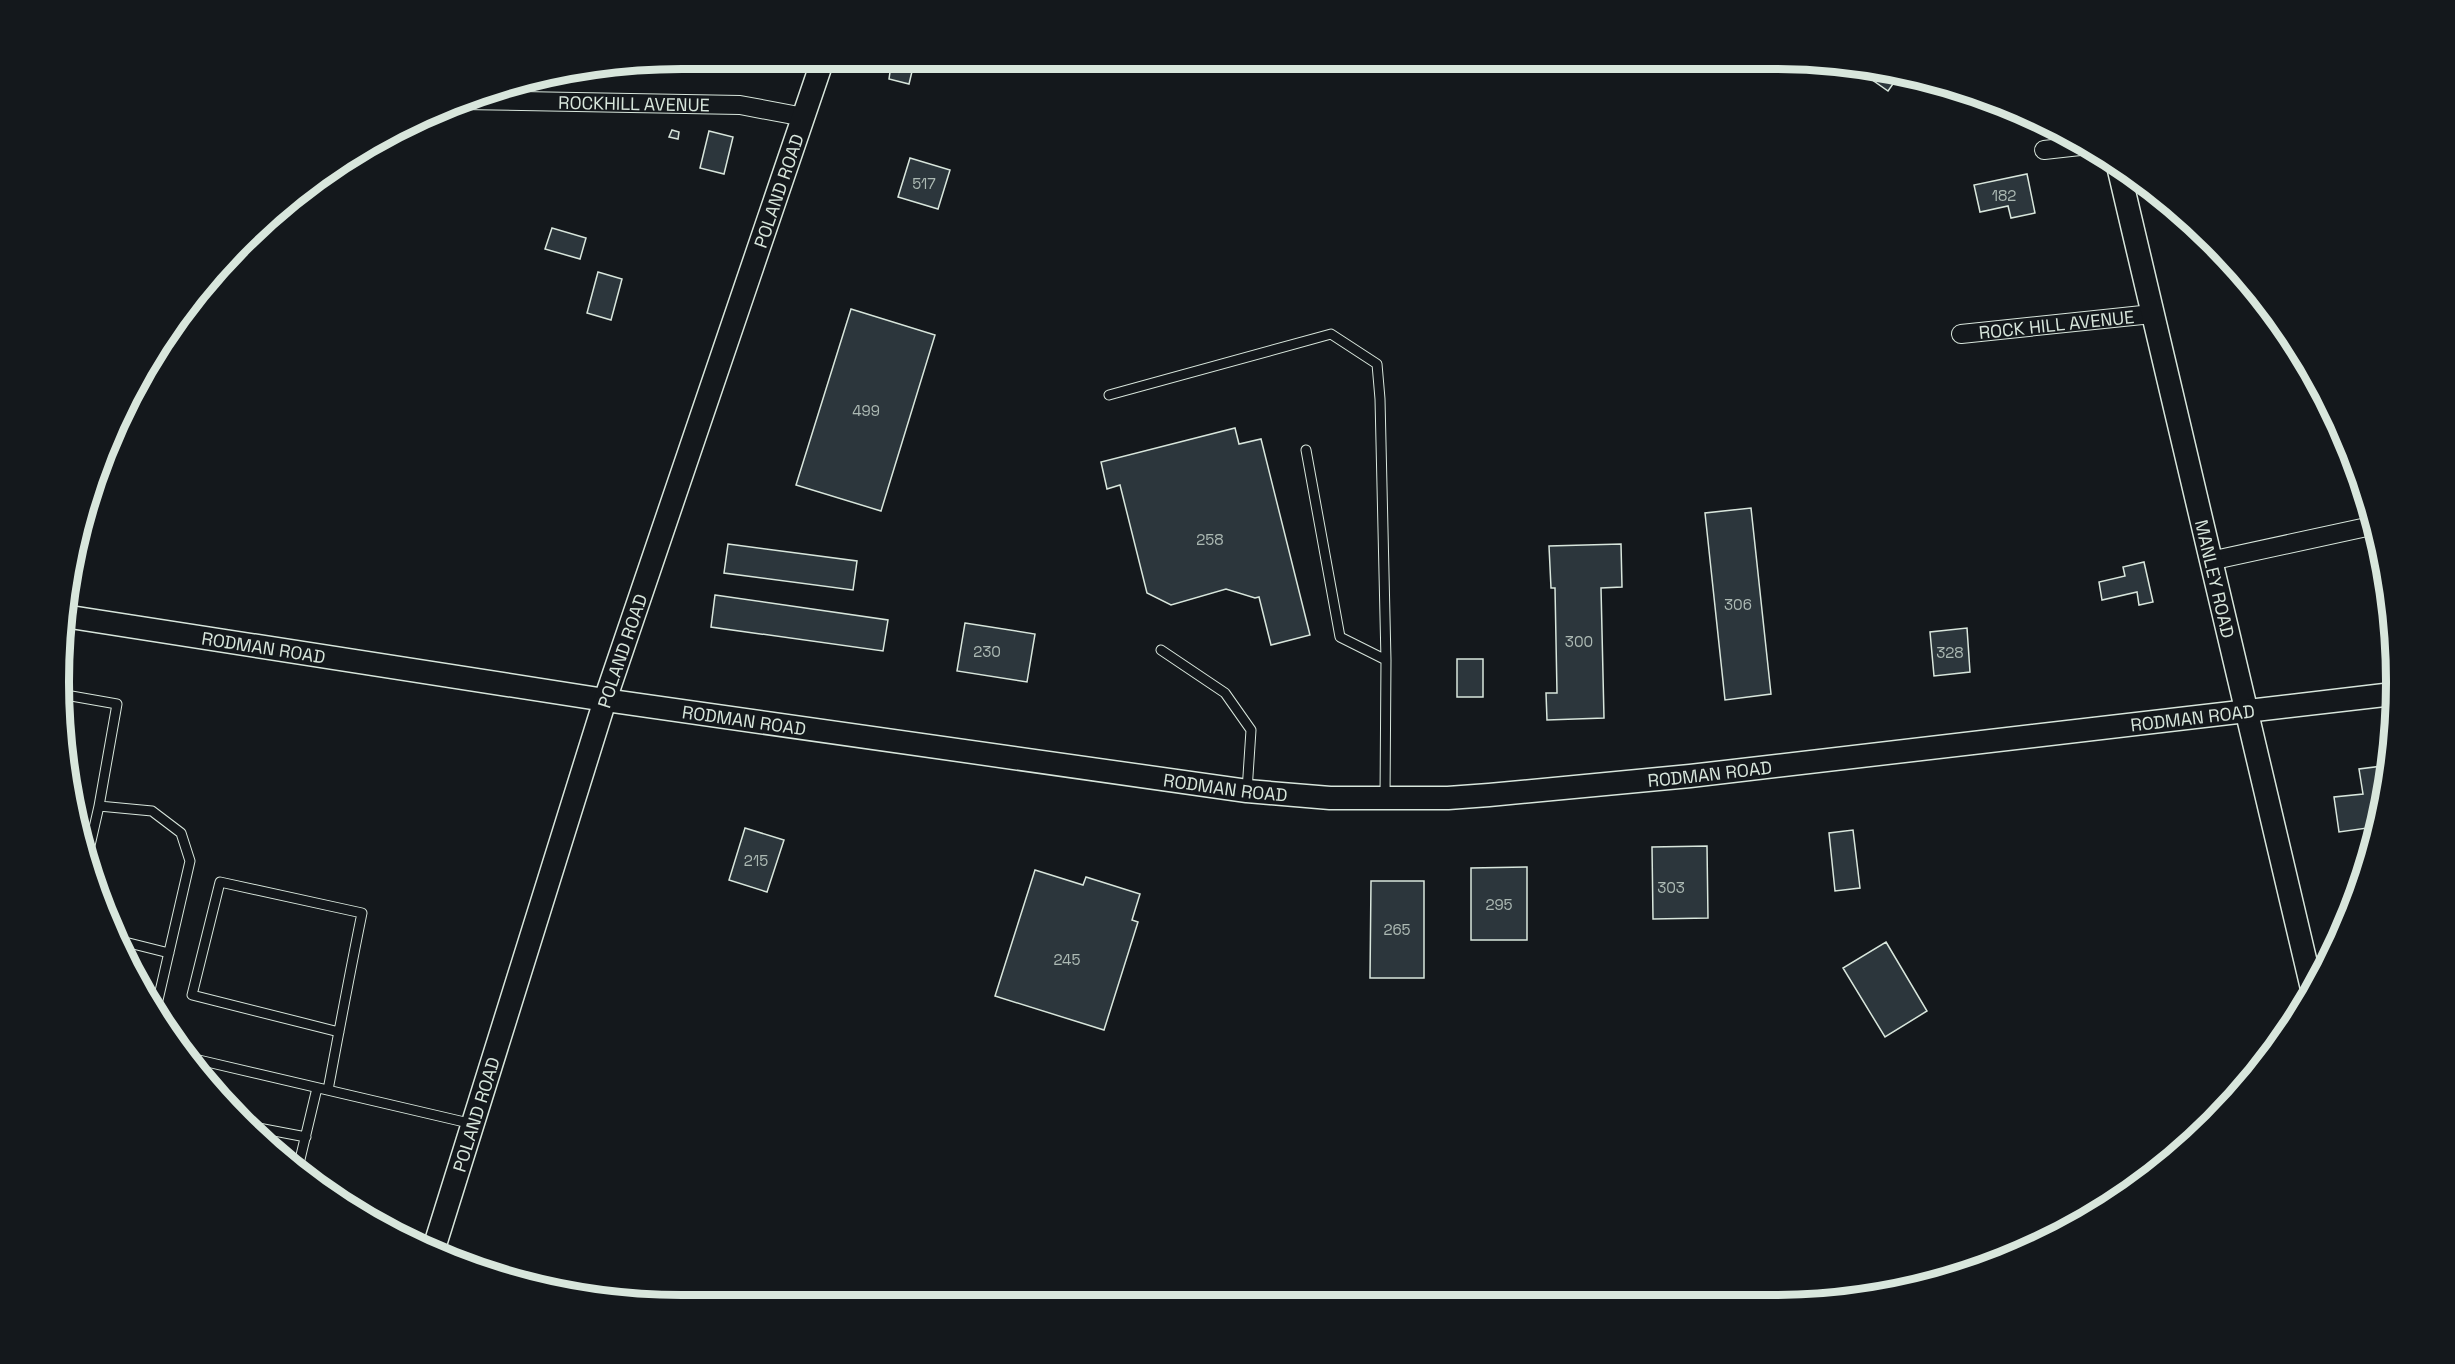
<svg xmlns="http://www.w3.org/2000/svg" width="2455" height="1364" font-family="'Space Grotesk',sans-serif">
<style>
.building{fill:#2c363c;stroke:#d8e6dc;stroke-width:1.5}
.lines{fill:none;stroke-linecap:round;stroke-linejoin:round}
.service-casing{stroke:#d8e6dc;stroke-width:11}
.minor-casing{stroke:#d8e6dc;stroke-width:20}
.tertiary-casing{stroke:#d8e6dc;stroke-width:25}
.service{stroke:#14181c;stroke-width:9}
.minor{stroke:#14181c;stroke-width:18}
.tertiary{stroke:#14181c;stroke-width:22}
.labels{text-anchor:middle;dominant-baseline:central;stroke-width:4.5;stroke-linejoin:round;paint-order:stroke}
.number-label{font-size:15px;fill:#adbab4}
.street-label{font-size:18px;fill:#d8e6dc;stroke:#14181c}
.rim{fill:none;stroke:#d8e6dc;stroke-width:8}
</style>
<rect width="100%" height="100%" fill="#14181c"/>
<!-- building -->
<path class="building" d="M892,59H915L909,84L889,79Z
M652,61V66L618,65Z
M1864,68L1900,74L1888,91L1861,72Z
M672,130L679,132L678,139L669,137Z
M709,131L733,137L724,174L700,168Z
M910,158L950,170L938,209L898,197Z
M2027,174L2035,213L2011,218L2008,206L1980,212L1974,185Z
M552,228L586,238L580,259L545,249Z
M598,272L622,279L611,320L587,313Z
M851,309L935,335L881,511L796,485Z
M1235,428L1239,444L1261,439L1310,635L1271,645L1259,597L1255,598L1226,589L1171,605L1147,593L1120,485L1107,489L1101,462Z
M1751,508L1771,694L1725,700L1705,513Z
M728,544L857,561L853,590L724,573Z
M1621,544L1622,587L1601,588L1604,718L1547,720L1546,693H1557L1555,588H1551L1549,546Z
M2144,562L2153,602L2139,605L2137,592L2102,600L2099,582L2125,576L2123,567Z
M715,595L888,620L883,651L711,627Z
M965,623L1035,634L1027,682L957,671Z
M1967,628L1970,672L1934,676L1930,632Z
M1457,659H1483V697H1457Z
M2391,765L2370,854L2367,828L2339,832L2334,797L2363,794L2359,769Z
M745,828L784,840L767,892L729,880Z
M1853,830L1860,888L1835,891L1829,833Z
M1707,846L1708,918L1653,919L1652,847Z
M1527,867V940H1471V868Z
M1035,870L1083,885L1086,877L1140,894L1132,920L1138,922L1104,1030L995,996Z
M1371,881H1424V978H1370Z
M1886,942L1927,1011L1885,1037L1843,968Z"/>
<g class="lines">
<defs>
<path id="service" d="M1109,395L1331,334L1377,364L1380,399L1386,660L1385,798
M1306,450L1340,637L1386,660
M1161,650L1225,693L1251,730L1247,791
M60,694L117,704L99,806
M86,863L99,806L152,811L181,833L190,861L155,1013
M117,940L169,953
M186,1057L473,1124
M328,1090C339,1031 350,972 362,913L220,882L192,995L339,1032
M248,1126L306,1137
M297,1172L317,1088"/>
<g id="minor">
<path id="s1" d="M463,100L740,105L804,117"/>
<path d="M2044,150L2089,145"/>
<path id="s2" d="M1961,334L2152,314"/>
<path d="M2210,561L2376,525"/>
</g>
<g id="tertiary">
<path id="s3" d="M2118,166L2313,993"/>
<path id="s4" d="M64,616L605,700L1247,791L1330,798H1448L1489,795L1690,776L2393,694"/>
<path id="s5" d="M434,1248L605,700L823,59"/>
</g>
</defs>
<!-- service casing -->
<use href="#service" class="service-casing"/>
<!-- minor casing -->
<use href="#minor" class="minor-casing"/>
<!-- tertiary casing -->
<use href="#tertiary" class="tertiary-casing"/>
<!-- service -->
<use href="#service" class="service"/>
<!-- minor -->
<use href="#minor" class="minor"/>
<!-- tertiary -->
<use href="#tertiary" class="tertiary"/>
</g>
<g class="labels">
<!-- number labels -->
<g class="number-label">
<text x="924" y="183">517</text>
<text x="2004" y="195">182</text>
<text x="866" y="410">499</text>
<text x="1210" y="539">258</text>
<text x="1738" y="604">306</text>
<text x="1579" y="641">300</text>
<text x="987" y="651">230</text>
<text x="1950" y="652">328</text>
<text x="756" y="860">215</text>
<text x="1671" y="887">303</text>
<text x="1499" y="904">295</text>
<text x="1397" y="929">265</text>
<text x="1067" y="959">245</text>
</g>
<!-- street labels -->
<g class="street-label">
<text stroke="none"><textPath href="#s1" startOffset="171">ROCKHILL AVENUE</textPath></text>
<text stroke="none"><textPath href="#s5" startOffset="1112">POLAND ROAD</textPath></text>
<text stroke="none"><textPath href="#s2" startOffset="96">ROCK HILL AVENUE</textPath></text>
<text stroke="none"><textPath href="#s3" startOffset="424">MANLEY ROAD</textPath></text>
<text stroke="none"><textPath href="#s4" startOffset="202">RODMAN ROAD</textPath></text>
<text stroke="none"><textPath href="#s5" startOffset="626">POLAND ROAD</textPath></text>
<text stroke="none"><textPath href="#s4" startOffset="2146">RODMAN ROAD</textPath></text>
<text stroke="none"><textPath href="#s4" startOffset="688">RODMAN ROAD</textPath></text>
<text stroke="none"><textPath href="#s4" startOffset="1660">RODMAN ROAD</textPath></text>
<text stroke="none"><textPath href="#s4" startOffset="1174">RODMAN ROAD</textPath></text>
<text stroke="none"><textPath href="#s5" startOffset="140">POLAND ROAD</textPath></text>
</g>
</g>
<!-- crop -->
<path d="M0 0H2455V1364H0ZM682 69H1773A613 613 0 0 1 2386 682V682A613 613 0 0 1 1773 1295H682A613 613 0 0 1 69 682V682A613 613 0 0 1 682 69Z" fill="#14181c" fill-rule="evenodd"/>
<path class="rim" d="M682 69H1773A613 613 0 0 1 2386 682V682A613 613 0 0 1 1773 1295H682A613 613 0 0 1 69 682V682A613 613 0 0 1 682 69Z"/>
</svg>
